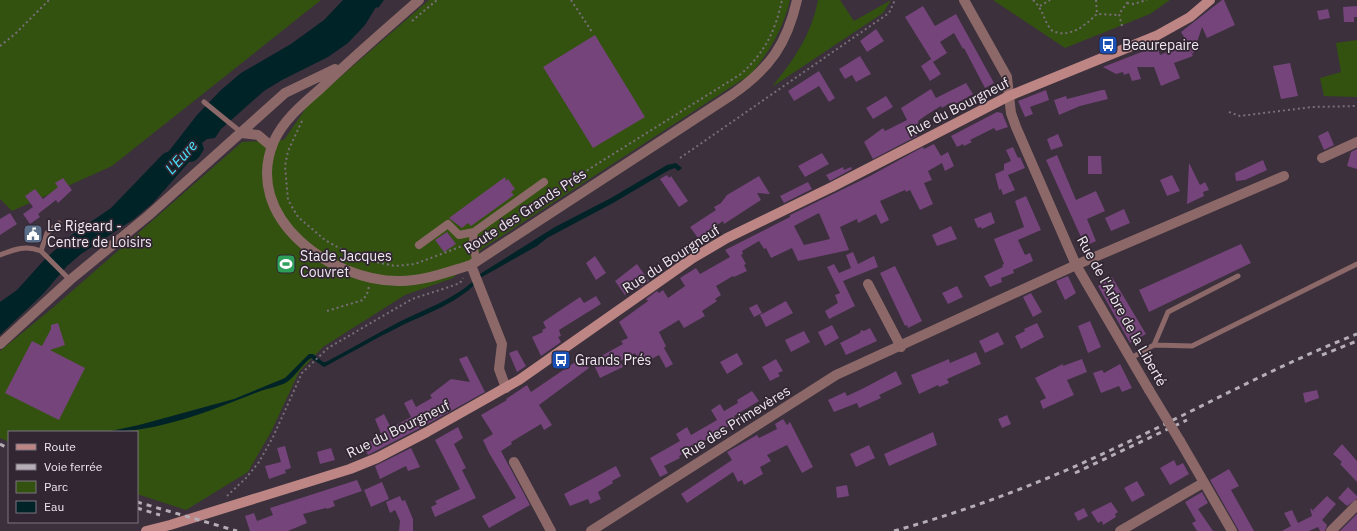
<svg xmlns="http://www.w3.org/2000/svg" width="1357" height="531" font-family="'IBM Plex Sans',sans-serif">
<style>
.green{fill:#335210}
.water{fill:#002328}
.building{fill:#74447a;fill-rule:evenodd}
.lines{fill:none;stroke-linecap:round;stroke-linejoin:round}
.path{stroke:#786f79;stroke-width:2;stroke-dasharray:2 3;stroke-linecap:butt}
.service{stroke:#8c6968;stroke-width:5}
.pedestrian{stroke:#8c6968;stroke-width:8}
.minor{stroke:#8c6968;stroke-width:10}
.tertiary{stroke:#8c6968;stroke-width:10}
.secondary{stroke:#bd8684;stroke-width:10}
.rail{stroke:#b6aeb7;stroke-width:3;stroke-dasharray:5 5;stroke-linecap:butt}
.minor-bridge{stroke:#8c6968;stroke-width:10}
.labels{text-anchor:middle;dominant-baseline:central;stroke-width:3.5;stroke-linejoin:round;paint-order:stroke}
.poi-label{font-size:14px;fill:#f0e9f1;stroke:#312632;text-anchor:start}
.street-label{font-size:14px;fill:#f0e9f1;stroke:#312632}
.water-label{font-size:15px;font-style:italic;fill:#46e6fe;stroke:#312632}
</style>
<rect width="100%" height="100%" fill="#3b303c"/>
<!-- green -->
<path class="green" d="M0,0H321L112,166L12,211L0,199Z
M429,0H790C783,29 770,51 751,74L482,249L453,278L405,295L323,347L299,372L271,432L248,472L186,510L137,494V432H9V442L0,438V351L55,306L242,142L284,140L308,105Z
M818,0H840L854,21L891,0L883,13L772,87C794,59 811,36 818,0Z
M993,0H1170L1150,14L1065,48Z
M1357,40V97L1324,96L1320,78L1341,72L1336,43Z"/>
<!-- water -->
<path class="water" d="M343,0H384L378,8L376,7L365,25L348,43L328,57L282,80L264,91L221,129L215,138L207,139L202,143L204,149C200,156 197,162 189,162L153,203L134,219L81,254L67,266L43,294L0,335V302L17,290L45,259L73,234L111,208L163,154L169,151L197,115L221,90L241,73L291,44L324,20Z
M676,163L682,168L678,171L675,168L669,170L613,203L547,238L537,246L480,278C463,302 422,315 397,328C372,340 349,354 324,367L311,358C302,364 296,376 287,382C279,387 267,388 258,392C210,411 159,432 106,432L139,425L234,399L285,378L309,354H313L323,362H326C351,349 374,335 399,322C427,308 459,298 480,274L555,227L611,198L667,165Z"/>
<!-- building -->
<path class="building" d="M1222,0H1224L1235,25L1207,38L1202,27L1193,54L1190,50L1193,56L1174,63L1180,78L1161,86L1154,67H1137L1141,79L1132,81L1129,73L1124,75L1123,72L1116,74L1103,67L1157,46L1160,55L1181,46V45L1187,42L1181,32Z
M923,6L935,26L956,14L994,83L985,88L964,48L963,49L954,33L940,42L947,53L933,62L905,17Z
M1357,6V17H1354V22H1344L1343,7Z
M1328,9L1330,18L1319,20L1317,11Z
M876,29L884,41L867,52L860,41Z
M595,35L645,117L593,148L543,67Z
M860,56L871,74L856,82L852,75L845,79L839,69Z
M931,59L941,74L930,81L921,66Z
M1290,63L1298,96L1281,99L1273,66Z
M819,71L835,98L829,102L819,86L794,101L788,91Z
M966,83L973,94L952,106L950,103L942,108L941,106L928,114L918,121L920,125L912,129L917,136L873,159L864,142L883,128L885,131L907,120L901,108L931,89L936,98Z
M1046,90L1049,100L1030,107L1033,114L1025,117L1018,101Z
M1102,90H1105L1108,99L1080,106L1059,115L1054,100L1066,96L1067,99Z
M886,96L893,107L873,119L866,108Z
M997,112L1002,113L1008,127L996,131L994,128L970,140L972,142L964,146L963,144L957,147L951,136Z
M1328,131L1334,145L1324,150L1318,136Z
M1058,134L1063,146L1051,150L1047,139Z
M934,144L941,156L948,152L954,166L945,171L942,163L928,171L932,180L924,183L933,204L920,210L910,190L906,192L905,190L880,201L889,220L881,224L876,214L858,223L857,219L840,227L849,250L798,261L792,248L771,258L766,248L764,249L759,241L742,251L743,254L741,255L746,264L744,265L747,271L734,277L733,276L716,286L721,295L715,299L717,301L702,311L705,316L684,328L679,320L659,332L666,346L664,348L673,364L666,368L659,355L640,365L635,353L620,361L623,367L600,378L592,361L623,344L621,341L628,338L619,322L648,301L646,299L657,291L659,293L663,290L668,298L685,286L680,278L696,268L700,274L730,257L725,250L790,217V215L870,176L923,147L924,149ZM819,213L830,239L804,245L794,226Z
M1013,147L1018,158L1020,157L1025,168L1008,175L1015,190L1003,195L1001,189L999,190L995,174L1004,170V164L1011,161L1006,150Z
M1357,149V169L1347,166L1351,152Z
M822,153L829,164L805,177L798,166Z
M1057,155L1076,200L1096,191L1105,211L1087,219L1096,241L1085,246L1046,160Z
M1088,156H1101L1102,174H1088Z
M1263,160L1267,170L1245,180L1236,181L1235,173Z
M1189,163L1200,185L1205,182L1209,190L1203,192L1204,196L1187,204Z
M843,167L844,170L851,167L852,169L830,181L826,175Z
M667,175L669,178L671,176L688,201L679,207L660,179Z
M1172,175L1180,191L1167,196L1160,180Z
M759,176L770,194L757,193L761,200L724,224L723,221L698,238L690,227L716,210L714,207L721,203L727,195Z
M505,177L506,181L508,179L515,189L511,192L514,195L471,226L468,223L462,228L449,218Z
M63,178L72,190L58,203L56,200L38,214L40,217L30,224L23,214L33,207L25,196L35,189L43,199L58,187L55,183Z
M808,182L812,189L784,203L780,196Z
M1026,196L1041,230L1018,240L1025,255L1030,253L1033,261L1013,270L1014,273L1001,278L1002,282L990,287L984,276L1003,267L1002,265L1004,264L994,239L1024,227L1015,201Z
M1124,209L1130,223L1111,231L1105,218Z
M991,212L995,223L982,229L981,227L978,228L974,219Z
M10,213L17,224L0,235V219Z
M951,226L957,239L937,246L932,235Z
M447,232L456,244L444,252L435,240Z
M1241,244L1251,263L1149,312L1139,290Z
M853,252L858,264L874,256L878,267L843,281L855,306L829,319L825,311L838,303L835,295L840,293L827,267L834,264L839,273L851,268L846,255Z
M595,256L606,273L596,280L586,263Z
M637,264L649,281L638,289L636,286L625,295L615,281Z
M895,266L922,321L908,328L907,325L905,326L880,273Z
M1068,276L1076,293L1065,300L1056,281Z
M1112,277L1146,334L1130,343L1098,286Z
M957,286L963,297L948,304L942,293Z
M1031,293L1042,312L1033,317L1023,297Z
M596,296L601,304L559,330L561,336L558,337L561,342L541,356L532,337L543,332L542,330L546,328L543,322L580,297L584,303Z
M786,301L793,313L766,327L760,315Z
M757,304L762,313L754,317L749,308Z
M1090,321L1101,347L1088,353L1078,326Z
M58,323L65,345L50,350L85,368L59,420L5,393L32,341L42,346L51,329V325Z
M1037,323L1044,337L1021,349L1015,336L1025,331L1024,329Z
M832,325L839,338L825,346L818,332Z
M870,328L877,341L846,355L840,343L860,333L861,330L864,331Z
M804,331L810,342L791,352L785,340Z
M998,332L1004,344L985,353L979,341Z
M517,350L526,366L517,372L509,353Z
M976,352L981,364L947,379L949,383L939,387L938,385L919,394L911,375L949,359L950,363Z
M737,353L743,364L727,374L720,362Z
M467,356L485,392L424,426L368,455L363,445L382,436L375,419L384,414L391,428L411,417L404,403L412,399L416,407L432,398L430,395L451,379L470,382L459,359Z
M581,358L589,368L539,405L552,425L544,430L541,424L511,442L512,444L501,451L530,505L489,528L482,516L516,498L489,453L483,440L493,434L481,415L507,400L506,399L527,385L531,392Z
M776,359L783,371L778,373L780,376L770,381L762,367Z
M1082,359L1087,372L1067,380L1074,395L1043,409L1040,401L1046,398L1035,378L1063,364V366Z
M1120,364L1132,388L1122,392L1119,386L1101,393L1093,373L1102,370L1104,373Z
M896,371L902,384L879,395L881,398L859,408L857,403L834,412L828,400L845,392L847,396L864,388Z
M1317,390L1319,398L1305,403L1303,393Z
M752,391L759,401L734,416L737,421L679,456L680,458L664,466L668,473L660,477L650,458L680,441L676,434L687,427L691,435L717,420L711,410L720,404L724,411L738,403L737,400Z
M1007,415L1011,424L1002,428L998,419Z
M783,419L787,425L790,422L813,467L802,473L787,445L767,455L771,461L760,467L763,474L744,485L742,480L738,482L733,472L687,503L681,494L732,460L727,452L757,435L759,438L777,429L775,424Z
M458,427L463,438L454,444L466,468L462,470L476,498L435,517L431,507L437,504L435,501L460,489L435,440Z
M933,432L937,445L889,466L884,454Z
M1342,444L1357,461V482L1340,464L1342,462L1333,454Z
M869,445L875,458L856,467L850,454Z
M285,446L291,468L285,470L286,473L269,479L265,466L281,462L277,448Z
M331,448L335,460L320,464L317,452Z
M411,448L420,467L408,471L406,466L380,479L375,466Z
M1174,460L1177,466L1183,463L1189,474L1170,485L1160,468Z
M616,466L621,476L612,481L613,483L598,492L601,499L590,504L588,499L570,506L564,494Z
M1229,469L1239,486L1231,490L1254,531H1239L1210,480Z
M357,480L362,491L333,501L335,506L327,509L326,508L303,514L307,523L288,531H250L245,516L254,513L257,521L273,515L270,508Z
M1137,481L1145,495L1132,502L1124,488Z
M382,482L389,499L371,507L364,490Z
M847,485L849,496L837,498L836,487Z
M1348,487L1357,496V499L1347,506L1338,498Z
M1202,492L1208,503L1198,509L1213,531H1197L1192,523L1196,521L1185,502Z
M400,496L402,501L405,500L413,519V531H399L400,521L395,510L390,513L386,502Z
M1327,496L1336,504L1322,520L1327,525L1325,531H1320L1318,527L1309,531H1282L1291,526L1284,513L1292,510L1298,523L1312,516L1310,508L1316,513L1313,510Z
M1111,502L1118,512L1115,514L1116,517L1103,525L1102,521L1098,523L1091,512Z
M1084,508L1088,516L1078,521L1074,513Z
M1357,514V531H1340Z"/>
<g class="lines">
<!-- path -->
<path class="path" d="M571,0L592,32
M1033,0C1042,8 1043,17 1049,27C1051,31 1055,32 1059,33C1075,35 1086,24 1097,14L1119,15
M1096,0L1097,14
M1127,3L1133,4L1147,0
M1040,6L1050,0
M412,21L437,0
M1122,26L1119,14L1127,3L1125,0
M0,46L15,34L49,0
M1229,112L1240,116L1312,107L1357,106
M302,121L288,151L285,166L288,200L298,217L325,240L357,258L395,266L415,264L465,245
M680,158L889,13L895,0
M519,213L741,74C765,52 775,32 782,0
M327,311L363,300L367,294L369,286
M227,496L246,478L259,462L273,437L302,373L328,348L412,299L449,287L460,283L463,278"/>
<!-- service -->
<path class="service" d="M204,102L242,133
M41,251L70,280
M0,255C15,249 26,245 41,251L47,233L59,223
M1154,345L1168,312L1238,276
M1131,358L1154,345L1192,346L1357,264"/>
<!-- pedestrian -->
<path class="pedestrian" d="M474,232L544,182
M419,245L448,224L459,235L474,232L473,241L476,261"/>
<!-- minor -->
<path class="minor" d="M419,0C386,29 352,58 320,89C303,104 284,119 274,141C241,218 332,282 400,281C425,281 447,272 471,265L733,94C770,68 787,44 797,0
M1009,96L1011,113L1016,127L1076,265L1149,390
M242,133L258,135L272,147
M1322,158L1357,142
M471,265L502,344L499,369L506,388
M868,284L901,347
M0,344L70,280L149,215L285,93L335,69
M1180,441L1232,531
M514,462L551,531
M591,531L836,375L1076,265L1284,176
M1120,531L1203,483"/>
<!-- tertiary -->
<path class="tertiary" d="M964,0L1007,77L1009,96
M1331,531L1357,505"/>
<!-- secondary -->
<path class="secondary" d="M146,531L170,525L350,469L377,458L427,432L519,380L693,258L727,238L832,187L1009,96L1156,36L1190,17L1210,0"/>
<!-- rail -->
<path class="rail" d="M1322,355L1357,341
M0,444L9,449
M1075,473L1187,420
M137,502L237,531
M137,508L160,515
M894,531C969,510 1041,483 1111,450C1193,412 1273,367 1357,334"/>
<!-- minor-bridge -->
<path class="minor-bridge" d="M1149,390L1180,441"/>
</g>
<!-- icons -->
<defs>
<symbol id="bus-square" viewBox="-11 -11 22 22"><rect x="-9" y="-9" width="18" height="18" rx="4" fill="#1a4fb4" stroke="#312632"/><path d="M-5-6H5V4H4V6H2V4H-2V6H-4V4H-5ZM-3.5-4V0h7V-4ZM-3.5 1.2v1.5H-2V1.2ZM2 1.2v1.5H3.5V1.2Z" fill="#fff"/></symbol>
<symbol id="civic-square" viewBox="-11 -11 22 22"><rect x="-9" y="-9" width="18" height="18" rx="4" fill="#5c6f8a" stroke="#312632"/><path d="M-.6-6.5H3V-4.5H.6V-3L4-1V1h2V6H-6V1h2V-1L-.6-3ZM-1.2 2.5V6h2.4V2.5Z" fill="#fff"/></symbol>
<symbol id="stadium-square" viewBox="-11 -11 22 22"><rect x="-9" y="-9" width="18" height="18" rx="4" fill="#2e9e5b" stroke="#312632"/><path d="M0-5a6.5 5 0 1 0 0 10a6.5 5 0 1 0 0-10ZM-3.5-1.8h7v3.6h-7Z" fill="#fff"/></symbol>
</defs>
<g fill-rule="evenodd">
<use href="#bus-square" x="1097" y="34" width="22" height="22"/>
<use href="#civic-square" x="22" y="223" width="22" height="22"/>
<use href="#stadium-square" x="275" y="253" width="22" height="22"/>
<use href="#bus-square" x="550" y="349" width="22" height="22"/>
</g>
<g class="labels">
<!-- poi labels -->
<g class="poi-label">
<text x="1122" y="45">Beaurepaire</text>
<text x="47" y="226">Le Rigeard -<tspan x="47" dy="16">Centre de Loisirs</tspan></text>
<text x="300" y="256">Stade Jacques<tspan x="300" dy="16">Couvret</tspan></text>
<text x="575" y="360">Grands Prés</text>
</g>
<!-- street labels -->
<g class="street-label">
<text transform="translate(958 107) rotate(-27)">Rue du Bourgneuf</text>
<text transform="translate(525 211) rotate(-33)">Route des Grands Prés</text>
<text transform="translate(671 259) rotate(-33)">Rue du Bourgneuf</text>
<text transform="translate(1122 311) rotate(61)">Rue de l'Arbre de la Liberté</text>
<text transform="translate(736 422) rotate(-32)">Rue des Primevères</text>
<text transform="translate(398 429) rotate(-26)">Rue du Bourgneuf</text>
</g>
<!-- water labels -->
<g class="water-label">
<text transform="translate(181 157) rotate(-48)">L'Eure</text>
</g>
</g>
<!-- legend -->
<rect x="8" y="431" width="130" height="92" fill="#312632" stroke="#7d747e"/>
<rect x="16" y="444" width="20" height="6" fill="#bd8684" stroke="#7d747e"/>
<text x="44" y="451" font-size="12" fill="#f0e9f1">Route</text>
<rect x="16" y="464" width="20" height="6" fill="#b6aeb7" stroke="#7d747e"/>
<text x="44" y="471" font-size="12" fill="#f0e9f1">Voie ferrée</text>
<rect x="16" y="481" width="20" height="12" fill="#335210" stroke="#7d747e"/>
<text x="44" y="491" font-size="12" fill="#f0e9f1">Parc</text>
<rect x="16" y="501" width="20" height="12" fill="#002328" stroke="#7d747e"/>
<text x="44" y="511" font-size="12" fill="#f0e9f1">Eau</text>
</svg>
